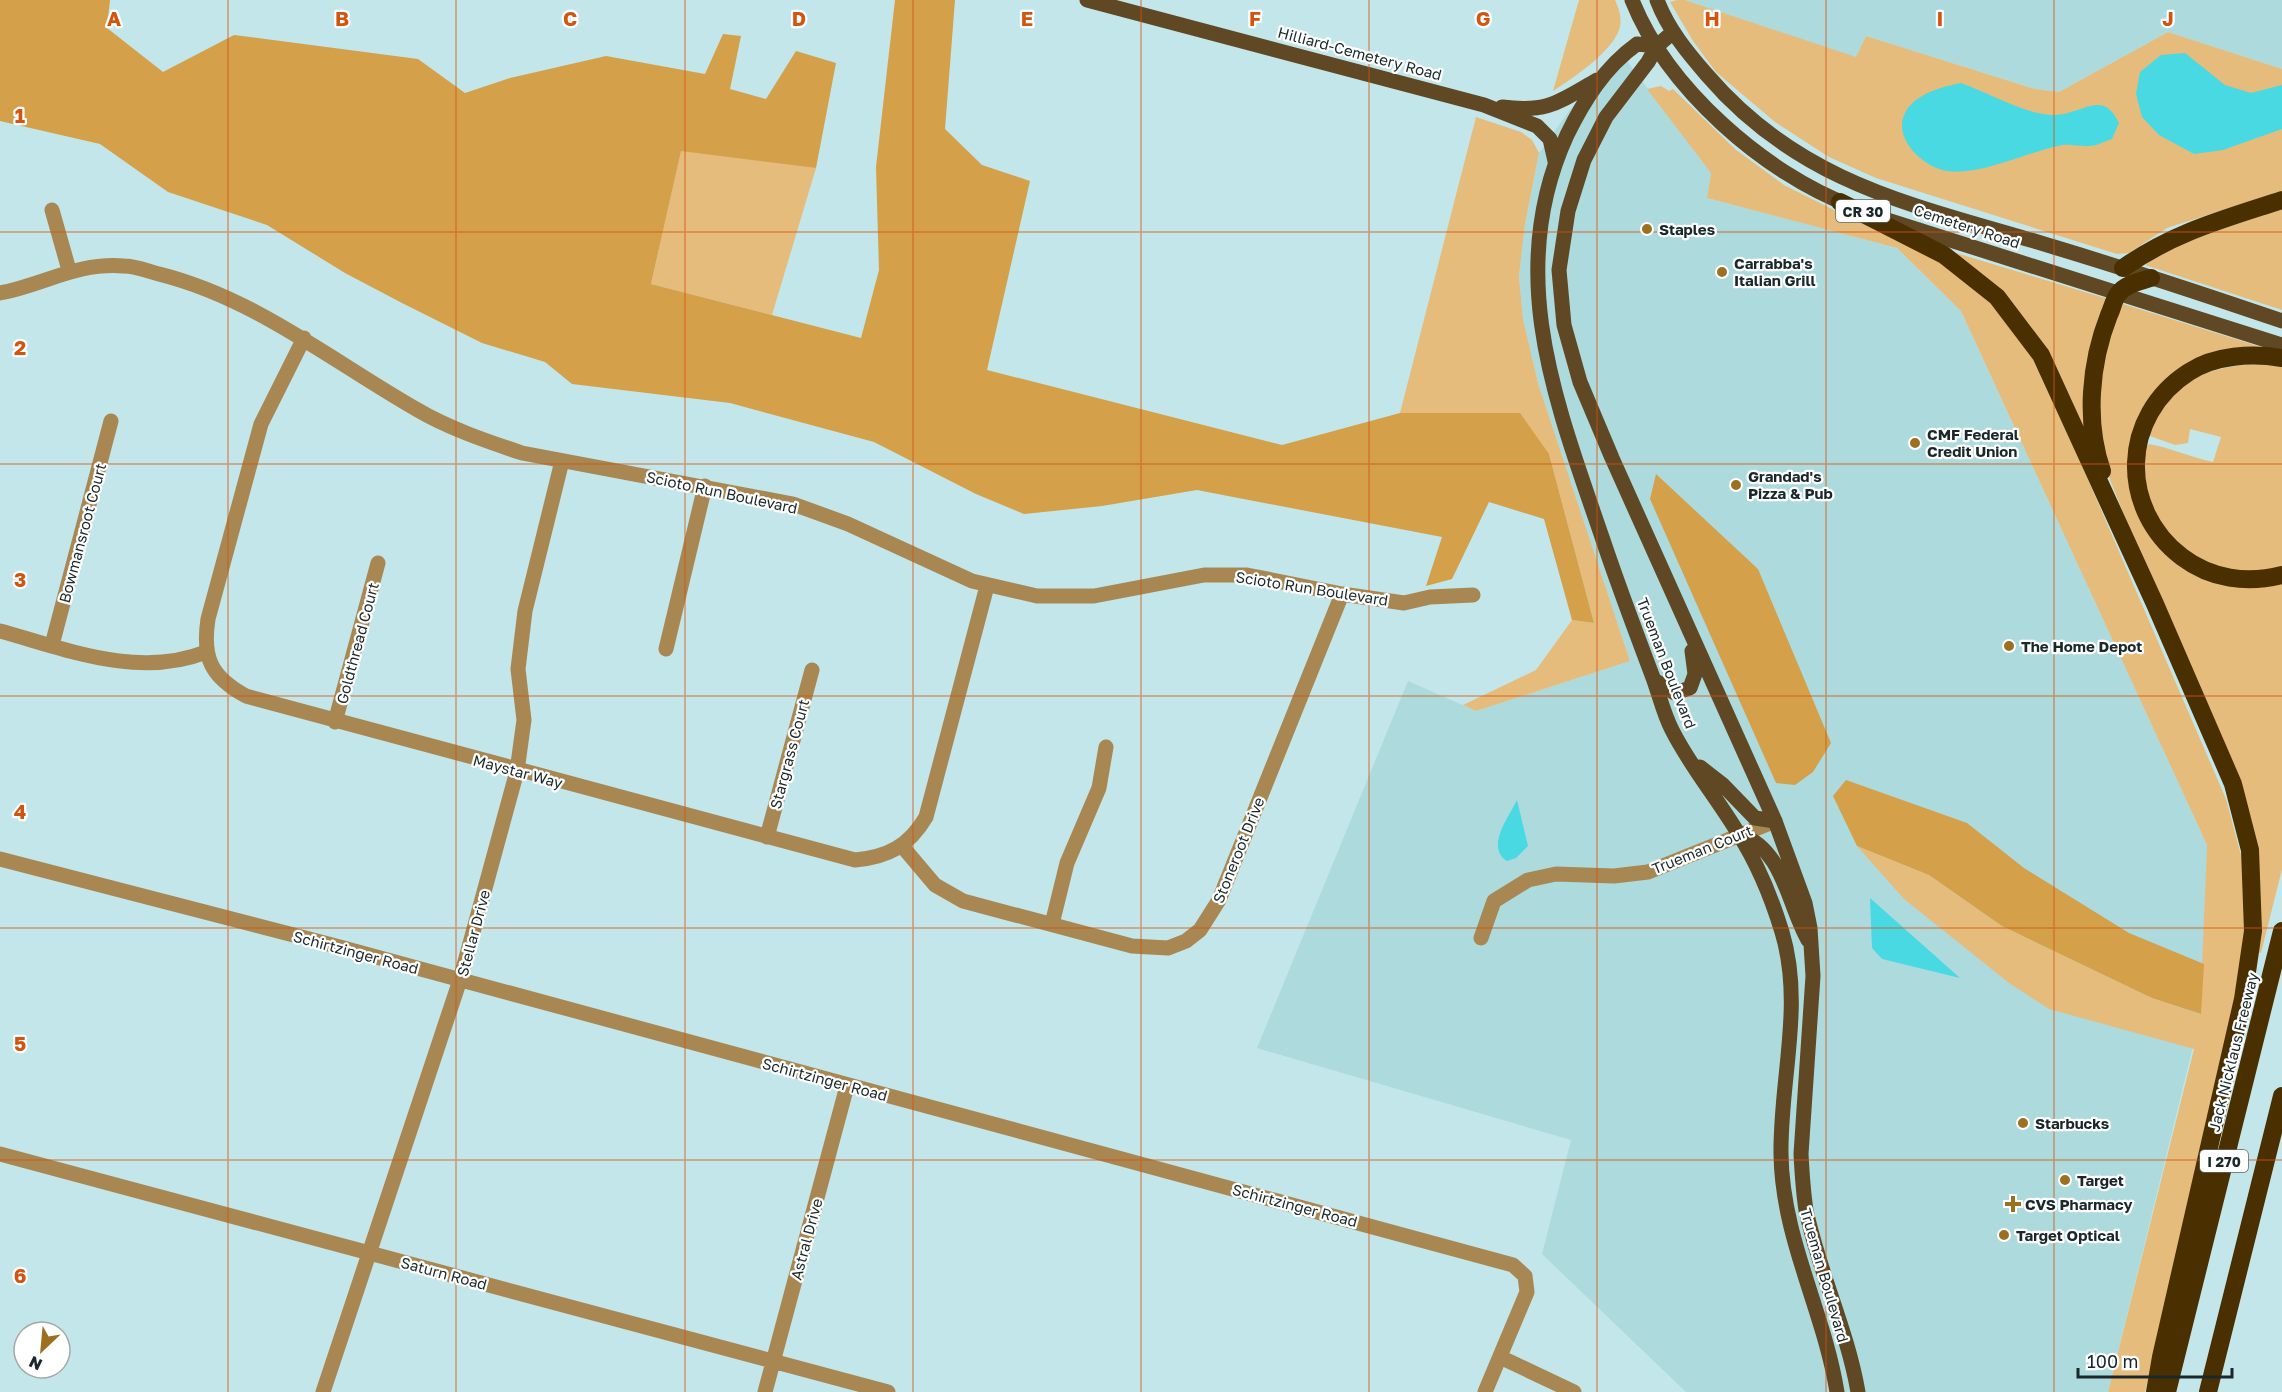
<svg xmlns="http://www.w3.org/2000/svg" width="2282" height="1392" font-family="'Golos Text',sans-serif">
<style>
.built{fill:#addadd}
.green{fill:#e6bc7c}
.forest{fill:#d4a04a}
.water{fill:#49d9e2}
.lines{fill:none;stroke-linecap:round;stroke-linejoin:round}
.minor{stroke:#a98753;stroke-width:15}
.major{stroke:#5f4823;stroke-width:15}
.highway{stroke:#4a3000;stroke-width:18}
.grid{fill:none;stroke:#d3540f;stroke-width:1.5;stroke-opacity:0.55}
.poi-dot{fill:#9d7020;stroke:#fff;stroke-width:2}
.labels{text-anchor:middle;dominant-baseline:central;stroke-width:4.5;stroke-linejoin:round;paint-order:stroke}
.shield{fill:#fff;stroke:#5f6869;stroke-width:1.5}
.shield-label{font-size:14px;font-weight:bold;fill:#1a2829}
.street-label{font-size:15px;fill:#1a2829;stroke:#fff}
.poi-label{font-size:15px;font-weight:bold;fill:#1a2829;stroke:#fff;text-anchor:start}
.grid-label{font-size:20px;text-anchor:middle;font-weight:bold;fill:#d3540f;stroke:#fff;stroke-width:4.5;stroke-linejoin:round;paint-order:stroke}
</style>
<rect width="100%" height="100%" fill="#c2e6e9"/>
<!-- built -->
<path class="built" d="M1685,0H2282V69L2168,32L2059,92L2035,89L1866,36L1856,58Z
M1627,61L1711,173L1707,198L1897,248L1961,311L2207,845L2201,1014L2108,1392H1686L1542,1254L1571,1140L1257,1048L1408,681L1476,711L1630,661L1538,383L1523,319L1519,276L1525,224L1539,153L1572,107Z"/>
<!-- green -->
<path class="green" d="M1579,0H1615C1619,9 1622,17 1620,27C1614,51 1573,78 1553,91Z
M1677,0H1685L1856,57L1866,36L2035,89L2059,92L2168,32L2282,69V191L2167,228L2129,253L2117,254L1876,178L1829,157L1775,122L1716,72L1693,41L1670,2Z
M1661,86L1669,91L1673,89L1735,149L1784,185L1840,213L1926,250L1999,310L2026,346L2048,387L2226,799L2242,859L2246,918L2240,978L2145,1392H2108L2194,1049L2049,1009L2009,983L1904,899L1857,846L1929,875L2002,926L2152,998L2200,1014L2207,845L1961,311L1897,248L1707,198L1711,173L1647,89Z
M1476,117L1521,132L1532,140L1539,153L1525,224L1519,276L1523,319L1538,383L1630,661L1476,711L1463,705L1536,670L1572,620L1594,623L1549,454L1400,413Z
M681,150L816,168L772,315L651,284Z
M2282,208V310L2145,265C2183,233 2235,223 2282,208Z
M1956,253L2108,299L2091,454L2040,349L1955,255Z
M2123,304L2261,347L2177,373L2130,462L2184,566L2282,581V869L2261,953L2257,952L2253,840L2103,462L2096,391L2110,329Z
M2266,364L2282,367V568L2262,573L2229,571L2194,557L2157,522L2143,480L2145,450L2149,444C2171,448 2191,457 2213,462L2221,437L2190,429L2188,443L2175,445L2150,436C2150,426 2154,420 2160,411C2183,372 2224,365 2266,364Z"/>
<!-- forest -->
<path class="forest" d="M0,0H110L107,28L163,72L234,35L418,59L465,93L510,78L606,56L705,74L723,34L741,36L730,89L766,99L796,51L836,63L816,168L681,151L651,284L861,338L879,270L876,167L895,0H955L945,129L982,165L1030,181L987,370L1282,445L1400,413H1520L1549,454L1594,623L1572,620L1544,519L1489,502L1452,579L1426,586L1442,537L1197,490L1102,506L1024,514L976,494L874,442L730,403L572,384L545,362L482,343L402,303L345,273L267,225L168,192L100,144L0,121Z
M1656,474L1758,569L1831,743L1813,772L1795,785L1776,783L1650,499Z
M1846,780L1967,823L2024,868L2129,933L2204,964L2201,1014L2152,998L2002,926L1929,875L1857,846L1833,796Z"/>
<!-- water -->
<path class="water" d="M2185,53L2225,85L2251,93L2282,85V129L2223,150L2194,154L2159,135L2142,117L2136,94L2140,72L2161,55Z
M1961,83C1990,93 2023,114 2054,115C2082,115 2102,88 2119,123L2112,139C2105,141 2097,146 2090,146C2079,147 2069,143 2058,146C2024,153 1981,176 1947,171C1922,167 1888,135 1908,108C1921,92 1942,87 1961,83Z
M1517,800L1528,846L1516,858L1507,861C1485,847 1509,817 1517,800Z
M1870,898L1960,978L1882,959L1872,948Z"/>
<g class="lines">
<!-- minor -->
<path class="minor" d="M52,210L69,270
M0,293C43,285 77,262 124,266C135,266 148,271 159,274C255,298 332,361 416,409C448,428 486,441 522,453L793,504L848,524L972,581L1037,596H1094L1204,575H1247L1342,594L1404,603L1430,597L1473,595
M304,338L261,424L208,619C202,658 211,677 246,696L855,860C888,857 909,846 926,817L987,586
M0,631C66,649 138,679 206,652
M52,645L111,421
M666,649L705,486
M335,722L378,563
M767,837L812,670
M902,846L935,885L963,901L1132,946L1168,948L1186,941L1200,930L1219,900L1342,594
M0,859L336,946L1513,1265L1525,1276L1527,1292L1485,1392
M1052,924L1067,863L1099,788L1106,747
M1481,938L1494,901L1528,880L1556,874L1614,876L1648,872L1775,821
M0,1154L888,1392
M1500,1357L1574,1392
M323,1392L460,980L517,771L524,720L518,669L525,611L562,461
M765,1392L847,1086"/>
<!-- major -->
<path class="major" d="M1087,0L1484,105L1537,126L1550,139L1555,161
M1632,0C1667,88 1764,173 1851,206
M1657,0C1668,29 1687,52 1707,75C1803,187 1920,206 2054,247C2130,270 2206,295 2282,321
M1672,33L1657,46L1648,62L1606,117L1584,160L1568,211L1559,270L1564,325L1580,382L1612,458L1775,821L1805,903L1810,928L1813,976L1801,1154C1802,1173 1803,1191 1806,1210C1819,1272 1847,1329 1858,1392
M1657,46L1637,44C1605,67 1584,100 1567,135C1503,274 1557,405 1603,540C1618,585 1635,630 1652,675C1659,693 1663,713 1672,730C1690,766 1717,798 1738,833C1758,864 1771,896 1782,932C1804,1005 1780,1079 1781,1154C1782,1238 1824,1311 1837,1392
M1502,107C1548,113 1559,102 1597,80
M1887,220L2282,345
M1654,680L1675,693L1690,688L1695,674L1692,651
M1700,767L1723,785L1755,818L1775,821
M1739,834C1784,849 1787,903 1808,940"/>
<!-- highway -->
<path class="highway" d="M1840,202L1944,255L1997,297L2041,355L2155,604L2233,784L2250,850L2253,931L2243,999L2161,1357L2155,1392
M2123,268C2174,232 2224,219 2282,200
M2282,358C2252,353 2215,355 2189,372C2120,416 2119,509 2182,557C2211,579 2247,584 2282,575
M2102,471C2085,422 2090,363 2109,315C2112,309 2114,299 2118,294C2125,284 2141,281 2151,278
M2167,1392L2282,931
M2208,1392L2282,1096"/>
</g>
<!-- grid -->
<path class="grid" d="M228,0V1392M456,0V1392M685,0V1392M913,0V1392M1141,0V1392M1369,0V1392M1597,0V1392M1826,0V1392M2054,0V1392M0,232H2282M0,464H2282M0,696H2282M0,928H2282M0,1160H2282"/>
<!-- markers -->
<g class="poi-dot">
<circle cx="1647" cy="229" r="6"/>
<circle cx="1722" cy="272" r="6"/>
<circle cx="1915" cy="443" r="6"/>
<circle cx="1736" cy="485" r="6"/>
<circle cx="2009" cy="646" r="6"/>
<circle cx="2023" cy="1123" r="6"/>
<circle cx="2065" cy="1180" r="6"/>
<path d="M2010 1195h6v6h6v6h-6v6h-6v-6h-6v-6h6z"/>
<circle cx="2004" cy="1235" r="6"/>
</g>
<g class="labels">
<!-- shield labels -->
<g class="shield">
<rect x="1836" y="200" width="54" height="22" rx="4.5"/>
<rect x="2200" y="1150" width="48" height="22" rx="4.5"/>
</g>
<g class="shield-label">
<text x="1863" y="211">CR 30</text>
<text x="2224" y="1161">I 270</text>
</g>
<!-- street labels -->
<g class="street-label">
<text transform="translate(1360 53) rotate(15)">Hilliard-Cemetery Road</text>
<text transform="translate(1967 226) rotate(18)">Cemetery Road</text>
<text transform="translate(722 492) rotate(12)">Scioto Run Boulevard</text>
<text transform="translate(82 533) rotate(-75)">Bowmansroot Court</text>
<text transform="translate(1312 588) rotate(9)">Scioto Run Boulevard</text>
<text transform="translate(357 643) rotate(-75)">Goldthread Court</text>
<text transform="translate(1667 663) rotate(69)">Trueman Boulevard</text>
<text transform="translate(789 754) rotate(-75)">Stargrass Court</text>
<text transform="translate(518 771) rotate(15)">Maystar Way</text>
<text transform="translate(1702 849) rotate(-22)">Trueman Court</text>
<text transform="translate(1238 850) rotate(-68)">Stoneroot Drive</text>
<text transform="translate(473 933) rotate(-75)">Stellar Drive</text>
<text transform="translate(356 952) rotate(15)">Schirtzinger Road</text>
<text transform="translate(2233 1052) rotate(-76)">Jack Nicklaus Freeway</text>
<text transform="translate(825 1079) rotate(15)">Schirtzinger Road</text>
<text transform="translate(1295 1205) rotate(15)">Schirtzinger Road</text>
<text transform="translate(806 1239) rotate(-75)">Astral Drive</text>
<text transform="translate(444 1273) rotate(15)">Saturn Road</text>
<text transform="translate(1825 1275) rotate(74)">Trueman Boulevard</text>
</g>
<!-- poi labels -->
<g class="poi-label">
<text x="1659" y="229">Staples</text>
<text x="1734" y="263">Carrabba's<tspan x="1734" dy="17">Italian Grill</tspan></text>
<text x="1927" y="434">CMF Federal<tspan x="1927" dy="17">Credit Union</tspan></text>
<text x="1748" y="476">Grandad's<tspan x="1748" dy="17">Pizza &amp; Pub</tspan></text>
<text x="2021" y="646">The Home Depot</text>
<text x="2035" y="1123">Starbucks</text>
<text x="2077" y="1180">Target</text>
<text x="2025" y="1204">CVS Pharmacy</text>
<text x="2016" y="1235">Target Optical</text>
</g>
</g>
<g class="grid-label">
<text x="114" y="26">A</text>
<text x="342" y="26">B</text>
<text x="570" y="26">C</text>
<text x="799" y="26">D</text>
<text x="1027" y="26">E</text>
<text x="1255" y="26">F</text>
<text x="1483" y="26">G</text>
<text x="1712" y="26">H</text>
<text x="1940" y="26">I</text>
<text x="2168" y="26">J</text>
<text x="20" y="123">1</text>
<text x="20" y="355">2</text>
<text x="20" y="587">3</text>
<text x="20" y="819">4</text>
<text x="20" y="1051">5</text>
<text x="20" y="1283">6</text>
</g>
<!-- north arrow -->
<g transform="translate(42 1350) rotate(206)"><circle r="28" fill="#ffffff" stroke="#a3a9a9" stroke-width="1.5"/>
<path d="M0-4.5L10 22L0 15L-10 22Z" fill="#9d7020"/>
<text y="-9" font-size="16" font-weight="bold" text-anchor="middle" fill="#1a2829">N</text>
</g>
<!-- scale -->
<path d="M2078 1368v9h154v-9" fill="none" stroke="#1a2829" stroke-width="3"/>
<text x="2087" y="1368" font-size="18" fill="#1a2829" stroke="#ffffff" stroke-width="4.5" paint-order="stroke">100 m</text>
</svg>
